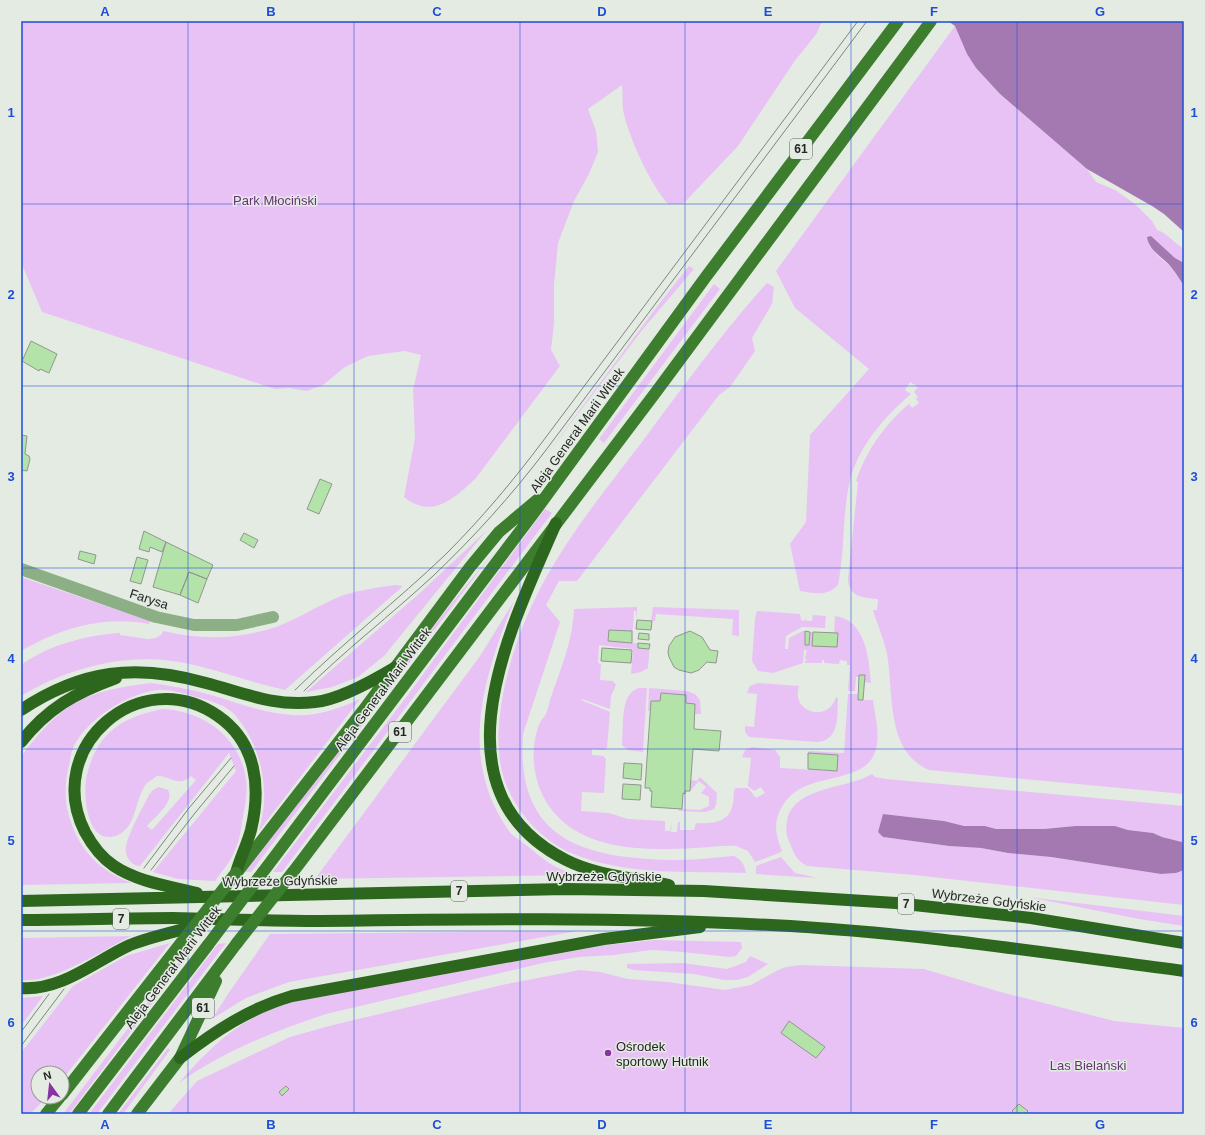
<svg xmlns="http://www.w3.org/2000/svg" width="1205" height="1135" font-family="Helvetica,sans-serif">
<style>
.green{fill:#e8c2f5}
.water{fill:#a479b1}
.building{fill:#b3e3a8;stroke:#91978f}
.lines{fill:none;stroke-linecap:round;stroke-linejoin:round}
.minor{stroke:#8daf86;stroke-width:12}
.major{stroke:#3d7d2e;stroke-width:12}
.highway{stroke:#2c671d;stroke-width:12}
.tram{stroke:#7f847e;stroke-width:1}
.major-bridge{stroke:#3d7d2e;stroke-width:12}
.grid{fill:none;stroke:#1d4ed8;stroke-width:1;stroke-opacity:0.55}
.poi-dot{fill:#8934a2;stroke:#e4ebe3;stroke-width:1.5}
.labels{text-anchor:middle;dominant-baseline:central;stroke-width:3;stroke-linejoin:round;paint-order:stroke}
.shield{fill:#e4ebe3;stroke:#5d615d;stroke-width:1}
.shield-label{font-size:12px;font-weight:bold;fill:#232623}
.park-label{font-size:13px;fill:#673278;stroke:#e4ebe3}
.street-label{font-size:13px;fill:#232623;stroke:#e4ebe3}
.poi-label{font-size:13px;fill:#232623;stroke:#e4ebe3;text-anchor:start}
.neatline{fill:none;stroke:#1d4ed8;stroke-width:1.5}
.grid-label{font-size:13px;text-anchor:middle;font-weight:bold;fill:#1d4ed8}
</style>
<rect width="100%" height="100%" fill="#e4ebe3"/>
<!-- green -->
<path class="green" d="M21,21H822L817,33L794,62L738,146L683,204H668C650,184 628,136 623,110C622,102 623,93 622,85L588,109L596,131L598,152L589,174L574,201L558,243L554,285V323L551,350L560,366L476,478C455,498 432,520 404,497L415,438L413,390L421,355L405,351L368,356L345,367L323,385L307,391L289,388L275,389L42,312L21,262Z
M955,26L967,54L976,68L1000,94L1087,169L1096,182L1115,190L1135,204L1152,221L1157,230C1166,232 1174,243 1184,249V263L1175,258L1151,236L1149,244L1157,255L1171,267L1184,286V794L929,770C885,751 894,693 887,654C884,639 877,624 873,610H877L878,599C863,598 849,597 848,579L858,482L856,481C866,451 885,424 909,404L912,408L919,403L916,399L918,397L914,392L918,387L910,382L905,390L911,394C886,415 857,448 850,481C842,514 845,551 838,585C827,597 814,593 800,591L790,544L806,522L810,435L869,369L795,308L776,271Z
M689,266L694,269L643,329L541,462L659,304Z
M767,283L774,287L772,304L752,338L755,351L730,387L719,395L577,581H559L546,605L560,622L523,734C515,844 589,859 679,860C698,860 716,857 734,856C742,860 744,864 746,873C687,871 626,876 571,853C536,838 505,800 500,761C493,713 512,646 533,603C561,544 603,493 642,442C682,388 722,333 767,283Z
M714,284L720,289L604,443L599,439Z
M545,509L552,513L282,872H273L407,696Z
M486,531L384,656L358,677L332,687L306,692L421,592Z
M492,554L251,872H245L451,604Z
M21,577L150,621L149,624C104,615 60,628 21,651Z
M395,585L403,586L285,690C254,683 224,672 194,665C135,650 72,665 21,696V665C49,645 86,635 120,633V635L148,639L156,638L162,634L163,631C198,639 231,640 266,630C293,623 317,605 344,595C361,590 378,587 395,585Z
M514,601C484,676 457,758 509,831C512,836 519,839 523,843C532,849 540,857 549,863C557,868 566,871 574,875L315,879L480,656Z
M637,607V620L636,611H634L632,643L650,644L648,668L641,672L631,674L633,649L599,645L598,663L601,664L600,680L613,681L616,685L611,696L610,709L582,699L581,700L610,712L607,748L604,750L592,749V755L603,756L606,759L604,793L582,792L581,811L609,813L628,819L665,821V831H670L672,822L671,832H677L678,822H680V830H694L696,823C712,824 730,823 733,803C734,798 733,793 735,788H748L756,798L765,793L761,787L754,791L748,786L751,758L742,757L745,750L752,747L775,750L780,757V768L836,771L837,755L808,753L809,751L844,753L848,694H858V700H873C875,716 881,737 875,752C863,787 805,769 783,805C773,821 775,834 782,851L779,853L755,862L748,851L736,846C722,845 708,848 694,848C640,851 571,851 543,796C533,776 531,752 537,731C539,724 541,720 544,717C547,714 549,704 550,700C560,670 573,641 574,609Z
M653,607L739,610V636L732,635L733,619L656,614L655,621H651Z
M757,611L800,614L801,620L805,621V618L807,621H812L813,615L826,616L825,628L802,627L786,636L785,649H788L789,638L803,631H805V645H809L810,632H813L812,645L837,647L838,634L834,633L835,616C866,620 869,659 871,683L864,682L865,675H859V677H856L855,691H848L850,665H847V661L840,660L839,664L824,663V660H822V663H805V661L808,660L805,659L807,650H804L803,663L773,673L758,671L752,661L755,618Z
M151,683C171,686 191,689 211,695C238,703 263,713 292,715C315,717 339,709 360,699L259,831C261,822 263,813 264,804C266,772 255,735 232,712C223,704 208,700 196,697C184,694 170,689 158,690C127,693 82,722 72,751C70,756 70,763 68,769C65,785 64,800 69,816C79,850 99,871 132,883L21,885V757C61,703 84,691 151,683Z
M758,683L799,686C795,699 801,709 814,712C825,713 833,708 836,697L838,698C837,715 840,741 817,742L749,737L745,732V726L754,727L757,694L747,693L750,686Z
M639,688H647L643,752L628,750L622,745C624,728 619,693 639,688Z
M649,688L687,691L695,694L700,700L701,714H695V704L686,703V695L661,693L660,701H651L650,711H648Z
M163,709C204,711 241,738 246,780C248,793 245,805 243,817C241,828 240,840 235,850C231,861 222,871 215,881L178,879L153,872L236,771L229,753L140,866C130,866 124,854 126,846C129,831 142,809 149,795L153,790L159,787L168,790C175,802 155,817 147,826L152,830L196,780L191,776C178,788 172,776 157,776C154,778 150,781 147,783C135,797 137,825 120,834C89,850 83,800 86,780C89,762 97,744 110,732C125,718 144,713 163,709Z
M872,774L875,777L886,779L1184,806V851L1182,842L1162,837L1153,833L1128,830L1115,826H1075L1044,829H996L985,826H964L944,821L883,814L878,832L883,837L949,846L981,848L1008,853L1051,857L1161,874L1176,873L1183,862L1184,855V905L914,875L807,866C795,860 793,850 788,839C786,833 786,827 787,821C793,786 848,789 872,774Z
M700,777L717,793L716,805L714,809L705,812L679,811V809L700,810L709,806V797L701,793L706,787L699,781L690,791V780L697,781Z
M781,857L795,873L818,878L756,874V866Z
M1028,897L1184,916V926L1139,919Z
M578,931L289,982L246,998L212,1019L230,991L270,934Z
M131,936C103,950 52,984 21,980V938Z
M654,940L741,942L742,948L736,956L729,957L683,952L651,950L614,955L579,957L543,963L326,1014C275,1031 222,1052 179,1083C215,1041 246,1014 300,1000L608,945Z
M170,943L62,1080V1073H38V1097H47L30,1114H21V1053L73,986L126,956Z
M226,943L97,1114H89L218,944Z
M192,944H197L69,1114H63Z
M750,956L768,964L748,977L737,980H724L694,974L633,970L627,968V964L682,963L727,969L746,962Z
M801,965L924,969L997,991L1114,1021L1184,1028V1114H168L197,1081L290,1037L333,1025L502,985L580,970L600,972L628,979L668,982L725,990L751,985L778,970L786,967Z
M43,996L21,1026V998Z
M168,1048L170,1050L123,1114H118Z"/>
<!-- water -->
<path class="water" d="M948,21H1184V232L1164,214L1152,206L1087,169L1000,94L976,68L967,54L955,26Z
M1151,236L1175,258L1184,263V286C1180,280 1176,273 1171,267C1163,257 1149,251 1147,237Z
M883,814L944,821L964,826H985L996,829H1044L1075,826H1115L1128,830L1153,833L1162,837L1182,842L1184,851V870L1176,873L1161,874L1051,857L1008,853L981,848L949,846L883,837L878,832Z"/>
<!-- building -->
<path class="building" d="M31,341L57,354L49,373L40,369L39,371L22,361Z
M21,435L27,436L25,454L29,456L30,459L27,471L21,470Z
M320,479L332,484L319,514L307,509Z
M144,531L166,542L162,552L150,547L149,552L139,549Z
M244,533L258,540L254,548L240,540Z
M166,542L213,565L207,579L189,572L180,595L153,587Z
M80,551L96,555L94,564L78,559Z
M137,557L148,560L141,584L130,581Z
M189,572L207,579L198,603L180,595Z
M637,620L652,621L651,630L636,629Z
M609,630L632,631V643L608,641Z
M690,631L702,637L710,650L718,651L716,663L707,662L699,670L691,673L679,670L674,667L669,657L668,652L669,646L675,637Z
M805,631L810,632L809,645H805Z
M813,632L838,633L837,647L812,646Z
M639,633L649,634V640L638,639Z
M638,643L650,644L649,649L638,648Z
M602,648L632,650L631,663L601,661Z
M859,675H865L863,700H858Z
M661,693L686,695V703L695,704L694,729L721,731L719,751L693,749L690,791H685V794L683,793L682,809L651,807L652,791H650V788H645L651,701H660Z
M808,753L838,755L837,771L808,769Z
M624,763L642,764L641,780L623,778Z
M623,784L641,785L640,800L622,799Z
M789,1021L825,1047L816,1058L781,1033Z
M286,1086L289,1089L282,1096L279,1092Z
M1019,1104L1028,1111L1025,1114H1015L1012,1111Z"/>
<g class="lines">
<!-- minor -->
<path class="minor" d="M21,569L156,617L194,625H237L273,617"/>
<!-- major -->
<path class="major" d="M238,871L362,712L470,567L499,532L537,500
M263,872L533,514L705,278L898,21
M293,872L656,392L931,21
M62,1095L181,943
M46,1114L60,1097
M78,1114L208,945
M108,1114L237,943
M137,1114L180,1058L216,981"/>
<!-- highway -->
<path class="highway" d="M556,523C511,627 428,790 566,860C597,876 636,878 669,885
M21,710C81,670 136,663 206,683C244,693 274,707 315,702C338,700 376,679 396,667
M21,742C48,708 75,693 116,678
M197,893C169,886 138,882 114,866C102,858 92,845 85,832C42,747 140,662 218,716C257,743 261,788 251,830C247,845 240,858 236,873
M21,901L566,889L704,891L896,903L1031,918L1184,943
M21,920C72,920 123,918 173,918C222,919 271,921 320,921C470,919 620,917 771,925C909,932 1047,953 1184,971
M21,988C62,991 95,961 130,945C153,936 177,931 201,925
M180,1058C215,1031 250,1008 292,996L604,939L700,927"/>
<!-- tram -->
<path class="tram" d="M295,690C343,643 397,601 446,554C481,519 513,481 543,441L858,21
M304,691C345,650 391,615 433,576C474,537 512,495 546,450L867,21
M144,868L189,808L231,758
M151,870L195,813L234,766
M21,1032L49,994
M21,1046L64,989"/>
<!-- major-bridge -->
<path class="major-bridge" d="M181,943L236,873
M237,943L293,872
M208,945L263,872"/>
</g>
<!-- grid -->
<path class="grid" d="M188,21V1114M354,21V1114M520,21V1114M685,21V1114M851,21V1114M1017,21V1114M21,204H1184M21,386H1184M21,568H1184M21,749H1184M21,931H1184"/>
<!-- markers -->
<circle class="poi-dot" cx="608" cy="1053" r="4"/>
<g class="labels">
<!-- shield labels -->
<g class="shield">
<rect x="790" y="139" width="22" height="20" rx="3"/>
<rect x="389" y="722" width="22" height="20" rx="3"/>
<rect x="451" y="881" width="16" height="20" rx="3"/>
<rect x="898" y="894" width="16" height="20" rx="3"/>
<rect x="113" y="909" width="16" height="20" rx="3"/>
<rect x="192" y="998" width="22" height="20" rx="3"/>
</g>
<g class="shield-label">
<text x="801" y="149">61</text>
<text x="400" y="732">61</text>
<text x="459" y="891">7</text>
<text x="906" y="904">7</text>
<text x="121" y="919">7</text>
<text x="203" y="1008">61</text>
</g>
<!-- park labels -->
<g class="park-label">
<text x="275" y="200">Park Młociński</text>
<text x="1088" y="1065">Las Bielański</text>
</g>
<!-- street labels -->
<g class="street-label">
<text transform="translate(577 430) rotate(-54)">Aleja Generał Marii Wittek</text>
<text transform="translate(149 599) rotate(18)">Farysa</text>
<text transform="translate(383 689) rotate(-53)">Aleja Generał Marii Wittek</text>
<text x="604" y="876">Wybrzeże Gdyńskie</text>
<text transform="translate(280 881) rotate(-1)">Wybrzeże Gdyńskie</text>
<text transform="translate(989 900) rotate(7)">Wybrzeże Gdyńskie</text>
<text transform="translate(173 967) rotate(-53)">Aleja Generał Marii Wittek</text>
</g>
<!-- poi labels -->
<g class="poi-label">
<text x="616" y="1046">Ośrodek<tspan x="616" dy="15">sportowy Hutnik</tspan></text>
</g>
</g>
<!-- border -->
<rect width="1205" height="1135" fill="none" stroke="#e4ebe3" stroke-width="44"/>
<!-- north arrow -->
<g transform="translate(50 1085) rotate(345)"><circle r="19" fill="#e4ebe3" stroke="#979c96"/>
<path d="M0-3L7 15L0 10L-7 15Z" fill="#8934a2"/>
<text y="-6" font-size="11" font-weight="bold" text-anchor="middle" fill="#232623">N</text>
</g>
<rect x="22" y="22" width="1161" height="1091" class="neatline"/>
<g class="grid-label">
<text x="105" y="16">A</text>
<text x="271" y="16">B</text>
<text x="437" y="16">C</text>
<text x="602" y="16">D</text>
<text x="768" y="16">E</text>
<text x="934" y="16">F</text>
<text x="1100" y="16">G</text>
<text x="11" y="117">1</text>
<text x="1194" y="117">1</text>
<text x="11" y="299">2</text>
<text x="1194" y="299">2</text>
<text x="11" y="481">3</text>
<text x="1194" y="481">3</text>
<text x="11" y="663">4</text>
<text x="1194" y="663">4</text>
<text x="11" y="845">5</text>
<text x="1194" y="845">5</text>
<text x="11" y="1027">6</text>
<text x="1194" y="1027">6</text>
<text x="105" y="1129">A</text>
<text x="271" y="1129">B</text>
<text x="437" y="1129">C</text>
<text x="602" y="1129">D</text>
<text x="768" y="1129">E</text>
<text x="934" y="1129">F</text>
<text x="1100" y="1129">G</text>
</g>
</svg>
